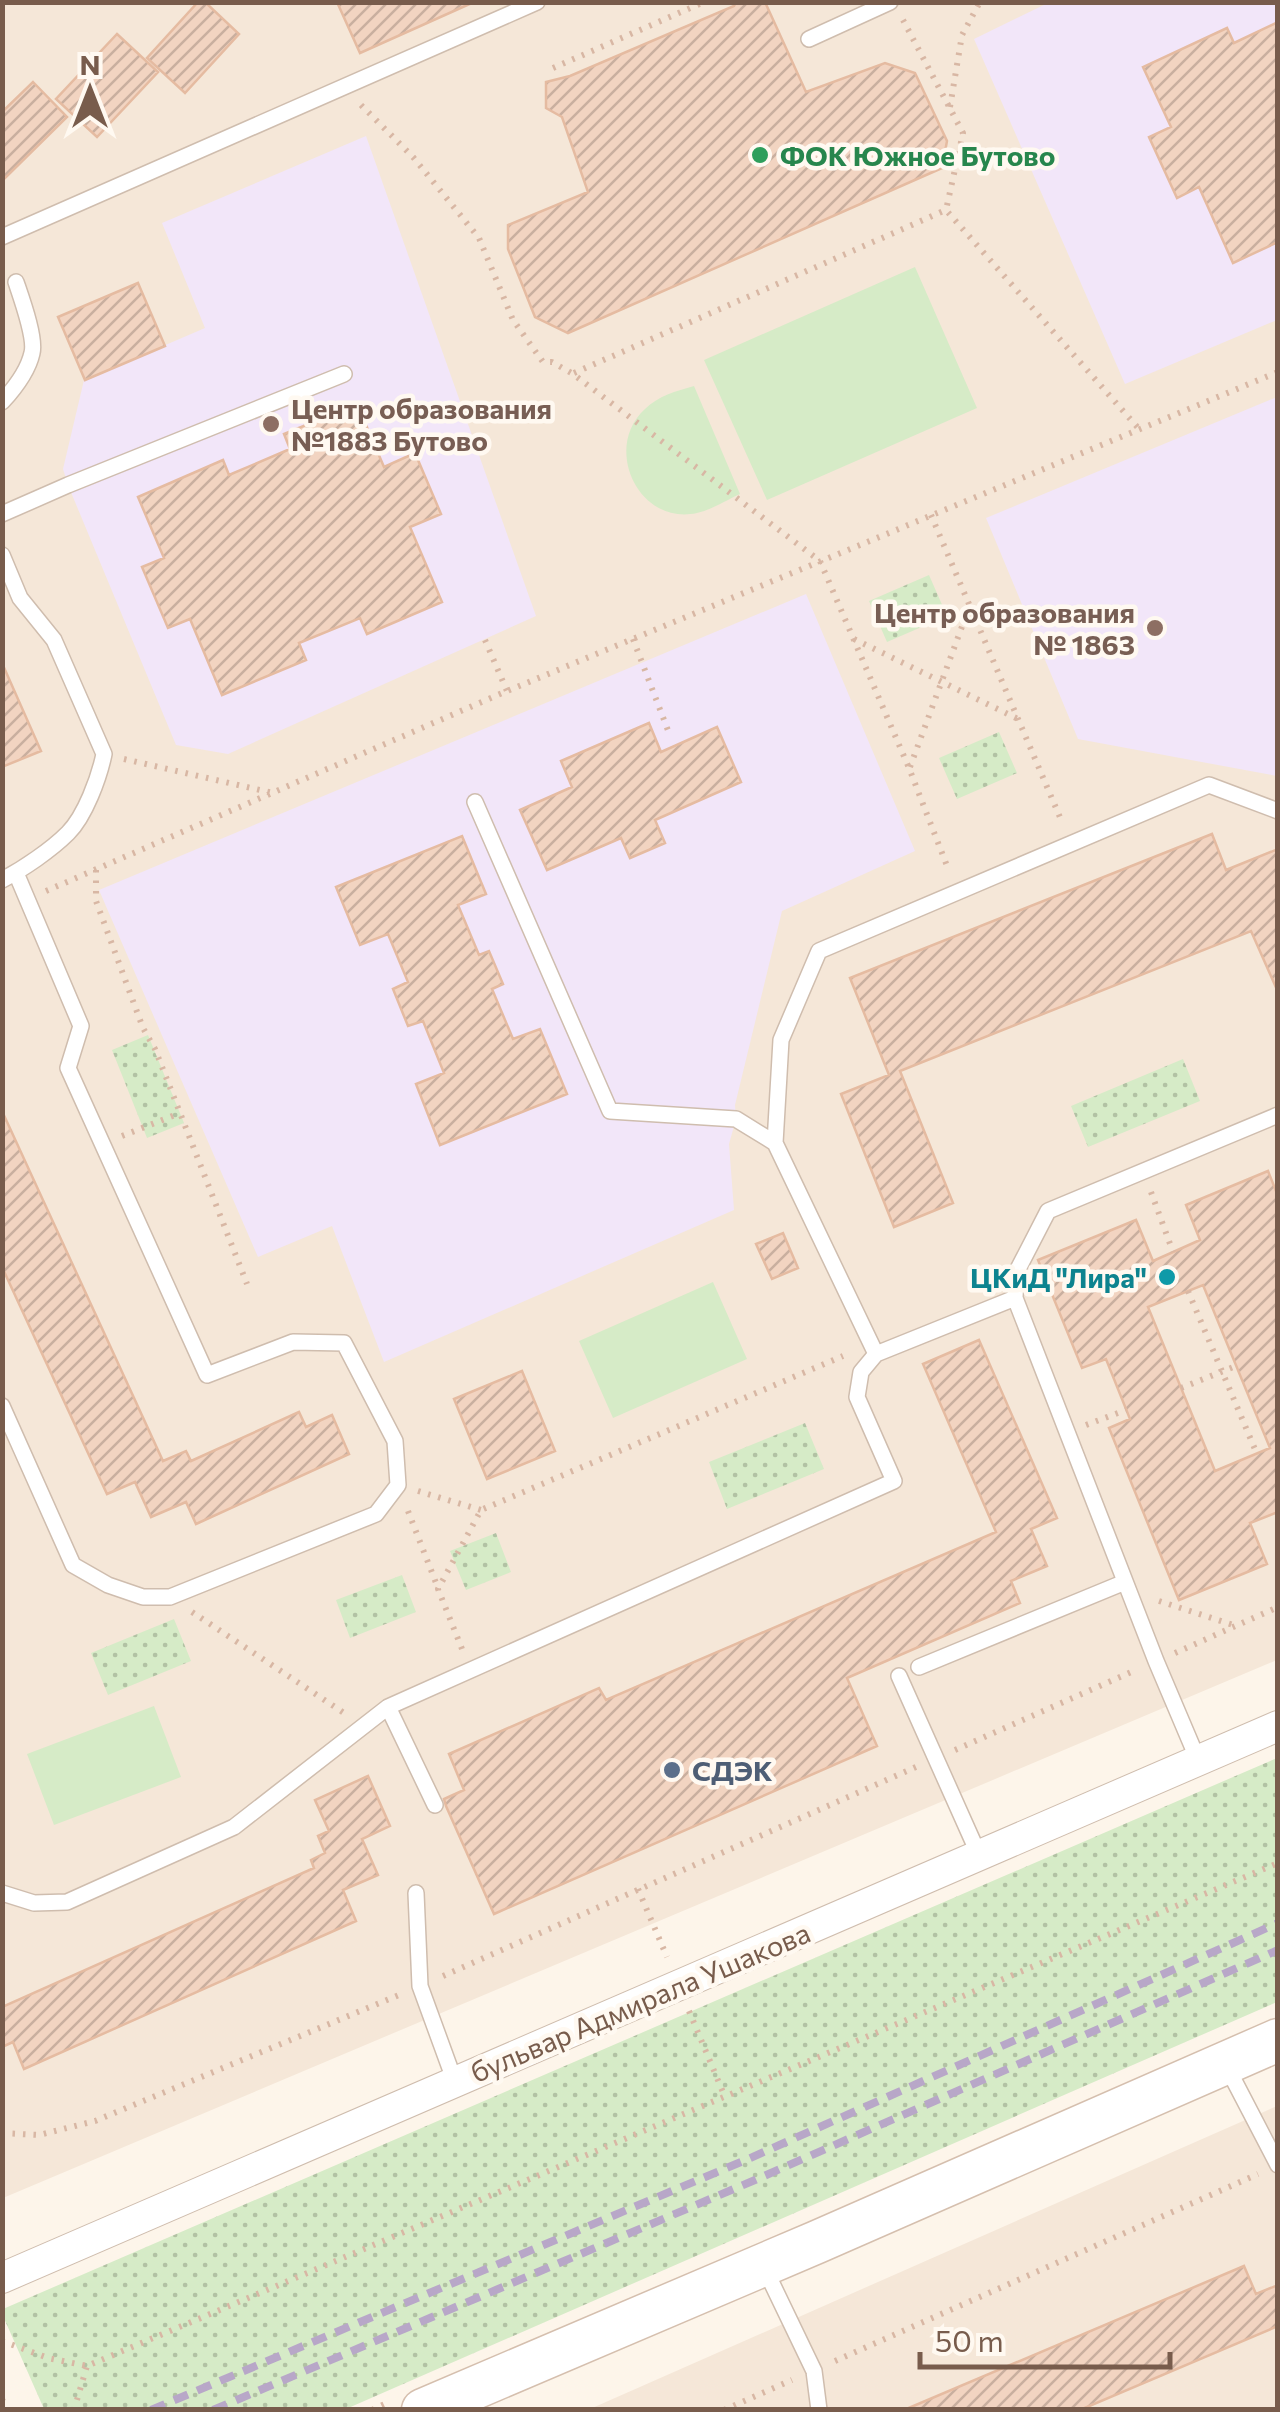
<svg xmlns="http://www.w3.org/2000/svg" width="1280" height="2412" font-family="Commissioner,sans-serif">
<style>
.residential{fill:#f5e7d8}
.education{fill:#f2e6f9}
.green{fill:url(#green-dots)}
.pitch{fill:#d6ebc7}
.building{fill:url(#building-hatch);stroke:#e5bba1;stroke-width:2.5;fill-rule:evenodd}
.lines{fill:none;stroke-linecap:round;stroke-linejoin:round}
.lane-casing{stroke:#cfbdae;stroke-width:18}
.street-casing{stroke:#cfbdae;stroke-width:32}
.secondary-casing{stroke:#d5bfae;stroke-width:45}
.path{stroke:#d8b7a4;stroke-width:6;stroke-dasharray:2.5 8;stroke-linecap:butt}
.lane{stroke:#fff;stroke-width:15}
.street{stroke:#fff;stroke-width:30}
.secondary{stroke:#fff;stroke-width:42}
.rail{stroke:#b8a7c8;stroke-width:8;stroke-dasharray:15 10;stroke-linecap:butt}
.leisure-dot{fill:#2e9e5b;stroke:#fff9f1;stroke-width:4}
.education-dot{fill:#8d6e63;stroke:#fff9f1;stroke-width:4}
.culture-dot{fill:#0f9aa8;stroke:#fff9f1;stroke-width:4}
.service-dot{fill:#5c6f8a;stroke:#fff9f1;stroke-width:4}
.labels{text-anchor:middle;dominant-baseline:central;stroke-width:9;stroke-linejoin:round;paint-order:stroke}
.leisure-label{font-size:28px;font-weight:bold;fill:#27864d;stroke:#fff9f1;text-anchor:start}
.education-label{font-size:28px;font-weight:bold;fill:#785e54;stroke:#fff9f1;text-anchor:start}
.culture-label{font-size:28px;font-weight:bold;fill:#0d838f;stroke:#fff9f1;text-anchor:end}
.service-label{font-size:28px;font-weight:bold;fill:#4e5e75;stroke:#fff9f1;text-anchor:start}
.street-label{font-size:28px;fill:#785c4c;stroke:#fff9f1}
</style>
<defs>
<pattern id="green-dots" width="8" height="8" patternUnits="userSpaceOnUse" patternTransform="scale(2.5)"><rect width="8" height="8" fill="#d6ebc7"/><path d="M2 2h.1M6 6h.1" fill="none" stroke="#b2c2a4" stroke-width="1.8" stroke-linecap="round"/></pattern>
<pattern id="building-hatch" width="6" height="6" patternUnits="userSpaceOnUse" patternTransform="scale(2.5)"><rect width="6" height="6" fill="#f2d4c1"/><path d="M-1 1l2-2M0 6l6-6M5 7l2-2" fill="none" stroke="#c9af9f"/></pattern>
</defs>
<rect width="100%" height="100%" fill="#fdf5ea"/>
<!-- residential -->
<path class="residential" d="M3,3H1277V1660L3,2198Z
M1277,2106V2409H590Z"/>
<!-- education -->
<path class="education" d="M1048,3H1277V320L1125,384L974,39Z
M366,136L536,616L228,754L176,745L68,485L63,469L84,380L205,328L162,223Z
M1277,397V776L1078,739L986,518Z
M806,594L915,851L782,911L735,1105L736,1119L729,1144L734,1210L384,1362L332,1226L258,1257L99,890Z"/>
<!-- green -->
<path class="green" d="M929,575L947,616L887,642L869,601Z
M999,732L1017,773L957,799L939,758Z
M148,1035L184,1123L147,1138L112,1050Z
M1183,1059L1200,1101L1088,1147L1071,1106Z
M805,1423L824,1469L727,1509L709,1462Z
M496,1533L511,1572L466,1590L450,1551Z
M402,1575L416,1612L350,1638L336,1600Z
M174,1619L191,1661L108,1695L91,1653Z
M1277,1758V2002L346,2409H44L3,2316V2309Z"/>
<!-- pitch -->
<path class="pitch" d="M915,267L977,408L767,500L704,360Z
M694,386L740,494C727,500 711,510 697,513C639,526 602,448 645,409C658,396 676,391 694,386Z
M713,1282L747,1359L613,1418L579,1341Z
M154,1706L181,1777L54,1825L27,1754Z"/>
<!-- building -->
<path class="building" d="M198,2H205L239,34L185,93L147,58Z
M337,2H474L360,53Z
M736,2H765L806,92L885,63L915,73L947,141L942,168L568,333L535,317L508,249V225L588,192L562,117L546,108V82L570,76L734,6Z
M1278,22V242L1233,263L1199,187L1177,198L1149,137L1171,127L1143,67L1227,28L1234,43Z
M117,34L158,72L97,137L56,99Z
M33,82L67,117L2,181V112Z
M138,283L165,346L85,380L58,317Z
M357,404L384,467L415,453L441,514L410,527L442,602L367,634L360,618L299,643L306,660L222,695L190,619L168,628L142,567L164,558L138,497L223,460L229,475L290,449L284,434Z
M2,663L41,751L2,767Z
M649,723L661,752L717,727L741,782L655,820L665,843L630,858L621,838L547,870L520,810L572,787L561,761Z
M1212,834L1226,870L1278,849V992L1251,931L900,1071L953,1203L894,1227L841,1094L889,1075L850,978Z
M462,836L486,894L458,905L479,955L489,951L503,984L492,989L513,1039L540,1029L567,1094L440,1145L416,1084L444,1073L423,1021L408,1026L393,989L408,982L388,934L360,945L336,887Z
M2,1111L163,1461L186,1451L191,1461L299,1412L306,1427L332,1415L349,1454L196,1524L186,1502L151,1517L135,1482L107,1494L2,1267Z
M1268,1171L1278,1196V1512L1250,1523L1267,1564L1179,1600L1109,1428L1130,1419L1106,1359L1082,1368L1038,1260L1136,1220L1153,1261L1200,1240L1186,1205ZM1203,1285L1270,1448L1215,1471L1148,1307Z
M783,1233L798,1268L772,1279L756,1244Z
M979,1340L1057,1518L1031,1529L1047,1566L1011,1581L1020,1603L847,1678L877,1746L494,1914L446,1806L444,1799L464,1790L449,1754L599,1688L606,1700L996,1532L923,1364Z
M522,1371L555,1451L487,1479L454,1399Z
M368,1776L390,1826L362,1839L378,1875L343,1890L356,1921L24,2069L13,2042L2,2047V2007L314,1868L311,1860L325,1853L318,1836L329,1831L315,1800Z
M1244,2266L1256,2294L1278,2285V2326L1080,2410H904Z"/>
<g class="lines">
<defs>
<path id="lane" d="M809,39L890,2
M2,237L537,2
M2,402C14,389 28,371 32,353C36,338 21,297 16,282
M2,514L68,485L344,374
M2,555L20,598L54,640L104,754C99,778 85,816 68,833C51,850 23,869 2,880
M475,802L610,1111L736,1119L775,1143
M1015,1298L1156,1661L1198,1760
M876,1354L775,1143L781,1040L819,951L1209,785L1278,811
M2,1406L73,1565L108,1585L143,1597H170L376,1514L398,1485L395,1441L344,1343L293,1342L207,1375L68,1068L81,1026L16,873
M919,1667L1125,1582
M899,1676L979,1855
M388,1707L435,1805
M2,1893L34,1903L67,1902L234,1827L388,1707L894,1481L857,1397L861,1372L876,1354L1015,1298L1016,1273L1048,1211L1278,1115
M416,1893L420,1986L455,2082
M1227,2067L1278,2165
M765,2269L814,2371L819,2410"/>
<path id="street" d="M2,2278L1278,1726"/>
<path id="secondary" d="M423,2410L817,2242L1278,2040"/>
</defs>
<!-- lane casing -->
<use href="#lane" class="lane-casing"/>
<!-- street casing -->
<use href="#street" class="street-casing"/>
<!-- secondary casing -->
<use href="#secondary" class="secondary-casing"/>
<!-- path -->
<path class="path" d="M903,20L963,133L946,210L1139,429
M553,68L704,2
M361,105L413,157L479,238L513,320L543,362H552L573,374L820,561L909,768L949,871
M950,107L962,35L980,2
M574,373L946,210
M931,515L1062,822
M633,639L669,733
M854,639L1018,719
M485,640L507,691
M124,759L273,793
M910,767L970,605
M96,870V901L143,1028L155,1049L247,1284
M46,891L507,691L1278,372
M122,1136L180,1113
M1151,1192L1173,1252
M1188,1291L1257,1454
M1181,1388L1236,1366
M1086,1425L1126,1410
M418,1491L481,1510
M408,1511L438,1588
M1159,1601L1233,1625
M192,1612L344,1713
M462,1649L438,1589L481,1510L843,1356
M1175,1653L1278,1607
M955,1750L1136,1670
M638,1889L667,1957
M443,1976L916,1767
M689,2011L725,2097
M2,2133L39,2135L95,2121L399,1995
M2,2341L48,2358L87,2366L1278,1863
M835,2361L1258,2174
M2,2399L7,2410
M74,2410L87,2366
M372,2410L389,2402
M724,2410L792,2380"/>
<!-- lane -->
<use href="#lane" class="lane"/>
<!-- street -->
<use href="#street" class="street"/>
<!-- secondary -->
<use href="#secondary" class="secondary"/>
<!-- rail -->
<path class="rail" d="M151,2410L748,2159L1278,1923
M213,2410L755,2180L1278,1950"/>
</g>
<!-- markers -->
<circle class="leisure-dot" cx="760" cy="155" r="10"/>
<g class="education-dot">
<circle cx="271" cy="424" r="10"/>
<circle cx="1155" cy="628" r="10"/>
</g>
<circle class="culture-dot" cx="1167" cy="1277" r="10"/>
<circle class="service-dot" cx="672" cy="1770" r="10"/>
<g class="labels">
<!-- leisure labels -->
<g class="leisure-label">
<text x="780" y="155">ФОК Южное Бутово</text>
</g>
<!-- education labels -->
<g class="education-label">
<text x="291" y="408">Центр образования<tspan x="291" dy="32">№1883 Бутово</tspan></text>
<text x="1135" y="612" text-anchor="end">Центр образования<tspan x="1135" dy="32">№ 1863</tspan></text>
</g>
<!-- culture labels -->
<g class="culture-label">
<text x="1147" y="1277">ЦКиД "Лира"</text>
</g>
<!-- service labels -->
<g class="service-label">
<text x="692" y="1770">СДЭК</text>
</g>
<!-- street labels -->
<g class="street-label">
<text transform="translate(640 2002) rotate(-23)">бульвар Адмирала Ушакова</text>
</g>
</g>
<!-- border -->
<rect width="1280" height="2412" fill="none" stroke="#785c4c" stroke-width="10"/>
<!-- north arrow -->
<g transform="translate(90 90)" stroke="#fff9f1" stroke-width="8" paint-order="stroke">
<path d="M0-8L18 38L0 25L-18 38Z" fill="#785c4c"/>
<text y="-15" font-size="28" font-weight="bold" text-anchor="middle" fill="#785c4c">N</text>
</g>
<!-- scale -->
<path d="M920 2352v15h250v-15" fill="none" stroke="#785c4c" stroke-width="5"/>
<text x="935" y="2352" font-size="30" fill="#785c4c" stroke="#fff9f1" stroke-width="8" paint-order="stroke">50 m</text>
</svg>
